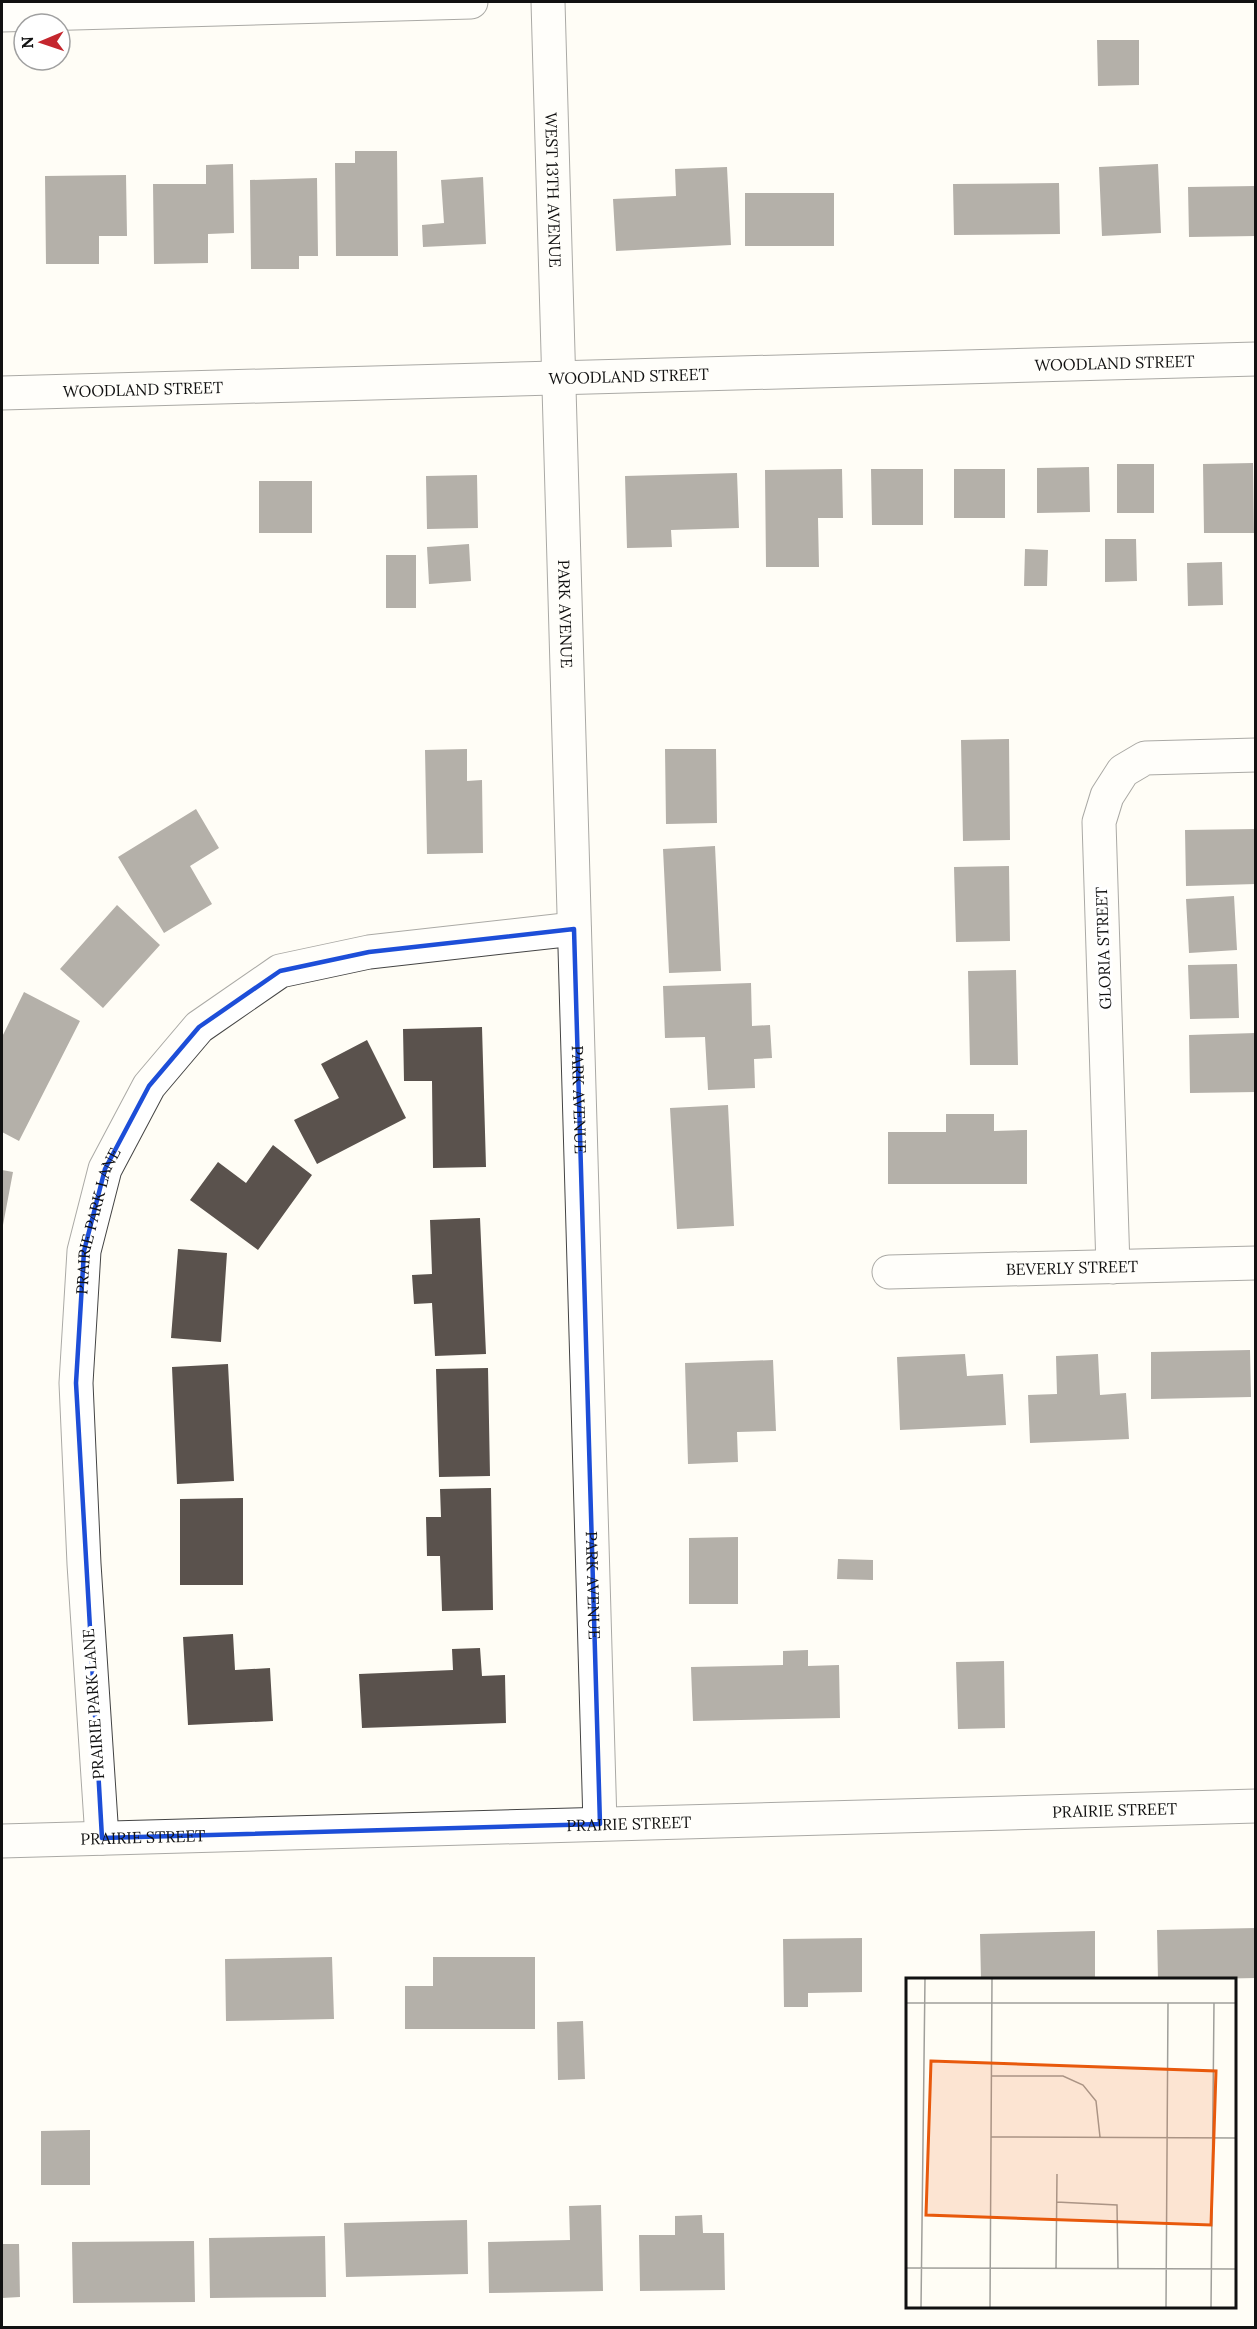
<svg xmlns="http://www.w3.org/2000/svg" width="1257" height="2329" font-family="Lora,serif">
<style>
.building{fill:#5a524d}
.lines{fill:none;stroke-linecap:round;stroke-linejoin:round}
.minor-casing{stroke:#444;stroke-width:35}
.minor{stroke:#fff;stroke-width:33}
.marked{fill:none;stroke:#1d4ed8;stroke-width:4.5;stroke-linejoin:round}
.labels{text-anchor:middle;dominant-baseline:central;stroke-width:6;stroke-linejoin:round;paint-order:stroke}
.street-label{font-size:16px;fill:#111;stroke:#fff}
.inset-road{fill:none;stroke:#a09f9a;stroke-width:1.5}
.view{fill:#e8590c;fill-opacity:0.15;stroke:#e8590c;stroke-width:3}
.inset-edge{fill:none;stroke:#111;stroke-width:3}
</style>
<rect width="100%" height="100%" fill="#fffdf5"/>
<!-- building -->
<path class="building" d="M1097,40H1139V85L1098,86Z
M355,151H397L398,256H336L335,163H355Z
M233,164L234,233L208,234V263L154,264L153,184H206V165Z
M1158,164L1161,233L1102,236L1099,167Z
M727,167L731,245L616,251L613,199L676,196L675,169Z
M126,175L127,236H99V264H46L45,176Z
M483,177L486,244L423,247L422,225L444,223L441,180Z
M317,178L318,256H299V269H251L250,180Z
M1059,183L1060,234L954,235L953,184Z
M1256,186V236L1189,237L1188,187Z
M745,193H834V246H745Z
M1253,463L1254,533H1204L1203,464Z
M1117,464H1154V513H1117Z
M1089,467L1090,512L1037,513V468Z
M842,469L843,518H818L819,567H766L765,470Z
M871,469H923V525H872Z
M954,469H1005V518H954Z
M737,473L739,528L671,530L672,547L627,548L625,476Z
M477,475L478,528L427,529L426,476Z
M259,481H312V533H259Z
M1105,539H1136L1137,581L1105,582Z
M469,544L471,581L429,584L427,547Z
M1025,549L1048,550L1047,586H1024Z
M386,555H416V608H386Z
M1222,562L1223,605L1188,606L1187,563Z
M1009,739L1010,840L963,841L961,740Z
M467,749V781L482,780L483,853L427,854L425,750Z
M665,749H716L717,823L666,824Z
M196,809L219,848L190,866L212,904L164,933L118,857Z
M1256,829V884L1186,886L1185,830Z
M715,846L721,971L669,973L663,849Z
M1009,866L1010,941L956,942L954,867Z
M1234,896L1237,950L1189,953L1186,899Z
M117,905L160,945L103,1008L60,969Z
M1237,964L1239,1018L1190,1019L1188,965Z
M1016,970L1018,1065H970L968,971Z
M751,983L752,1026L770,1025L772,1058L754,1059L755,1088L708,1090L705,1037L665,1038L663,986Z
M24,992L80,1021L19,1141L2,1132V1037Z
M482,1027L486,1167L433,1168L432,1081H404L403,1029Z
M1256,1033V1092L1190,1093L1189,1035Z
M367,1040L406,1118L317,1164L294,1120L339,1098L321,1064Z
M728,1105L734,1226L677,1229L670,1108Z
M946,1114H994V1131L1027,1130V1184H888V1132H946Z
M273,1145L312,1175L258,1250L190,1200L218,1162L246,1183Z
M2,1170L13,1172L3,1225H2Z
M480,1218L486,1354L435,1356L432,1303L414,1304L412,1275L432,1274L430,1220Z
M178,1249L227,1253L221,1342L171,1338Z
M1250,1350L1251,1397L1151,1399V1352Z
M965,1354L967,1376L1003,1374L1006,1425L900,1430L897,1357Z
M1098,1354L1100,1395L1126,1393L1129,1439L1030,1443L1028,1395L1057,1394L1056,1356Z
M773,1360L776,1431L737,1432L738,1462L688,1464L685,1363Z
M228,1364L234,1481L177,1484L172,1367Z
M488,1368L490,1476L439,1477L436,1369Z
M491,1488L493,1610L442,1611L440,1556H427L426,1517H441L440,1489Z
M243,1498V1585H180V1499Z
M738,1537V1604H689V1538Z
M838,1559L873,1560V1580L837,1579Z
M233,1634L235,1670L270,1668L273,1721L188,1725L183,1637Z
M480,1648L482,1676L505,1675L506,1723L362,1728L359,1674L453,1670L452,1649Z
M808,1650V1666L839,1665L840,1718L693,1721L691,1667L783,1665V1651Z
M1004,1661L1005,1728L958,1729L956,1662Z
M1256,1928V1978L1158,1980L1157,1930Z
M1095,1931V1980H981L980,1934Z
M862,1938V1992L808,1993V2007H784L783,1939Z
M332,1957L334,2019L226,2021L225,1959Z
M433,1957H535V2029H405V1986H433Z
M583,2021L585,2079L558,2080L557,2022Z
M90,2130V2185H41V2131Z
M601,2205L603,2291L489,2293L488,2242L570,2240L569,2206Z
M702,2215L703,2233H724L725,2290L640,2291L639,2235H675V2216Z
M467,2220L468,2274L346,2277L344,2223Z
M325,2236L326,2297L210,2298L209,2238Z
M194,2241L195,2302L73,2303L72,2242Z
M2,2244H19L20,2297L2,2298Z"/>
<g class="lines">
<defs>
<g id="minor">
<path id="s1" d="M548,2L600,1824"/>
<path d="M2,15L471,2"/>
<path id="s2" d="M2,393L1256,359"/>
<path d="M1113,1267L1099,822L1107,796L1123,771L1145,758L1256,755"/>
<path id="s3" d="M889,1272L1256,1263"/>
<path id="s4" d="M102,1838L84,1564L76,1383L84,1251L105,1169L149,1086L199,1027L280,971L369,952L574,929"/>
<path id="s5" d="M2,1841L1256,1806"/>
</g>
</defs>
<!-- minor casing -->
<use href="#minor" class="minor-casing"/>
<!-- minor -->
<use href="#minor" class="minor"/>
</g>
<!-- marked area -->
<path d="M0 0H1257V2329H0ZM574,929L600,1824L102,1838L76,1383L84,1251L105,1169L149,1086L199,1027L280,971L369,952Z" fill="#fffdf5" fill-opacity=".55" fill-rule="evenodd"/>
<path class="marked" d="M574,929L600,1824L102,1838L76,1383L84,1251L105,1169L149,1086L199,1027L280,971L369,952Z"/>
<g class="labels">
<!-- street labels -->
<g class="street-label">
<text stroke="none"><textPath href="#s1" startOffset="188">WEST 13TH AVENUE</textPath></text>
<text stroke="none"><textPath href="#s2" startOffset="1113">WOODLAND STREET</textPath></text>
<text stroke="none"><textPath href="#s2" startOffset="627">WOODLAND STREET</textPath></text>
<text stroke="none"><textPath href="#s2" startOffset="141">WOODLAND STREET</textPath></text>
<text stroke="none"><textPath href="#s1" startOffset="612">PARK AVENUE</textPath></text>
<text transform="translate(1103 948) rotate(-92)">GLORIA STREET</text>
<text stroke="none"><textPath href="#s1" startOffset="1098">PARK AVENUE</textPath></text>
<text stroke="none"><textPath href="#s4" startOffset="620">PRAIRIE PARK LANE</textPath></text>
<text stroke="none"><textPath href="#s3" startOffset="183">BEVERLY STREET</textPath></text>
<text stroke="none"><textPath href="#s1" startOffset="1584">PARK AVENUE</textPath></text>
<text transform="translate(93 1704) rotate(-94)">PRAIRIE PARK LANE</text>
<text stroke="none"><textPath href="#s5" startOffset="1113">PRAIRIE STREET</textPath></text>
<text stroke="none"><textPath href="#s5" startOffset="627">PRAIRIE STREET</textPath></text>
<text stroke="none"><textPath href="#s5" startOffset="141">PRAIRIE STREET</textPath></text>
</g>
</g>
<!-- overview -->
<g transform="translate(906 1978)">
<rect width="330" height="330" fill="#fffdf5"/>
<path class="inset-road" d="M0,25H330M85,98H157L177,107L190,123L194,159M85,159L330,160M150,224L211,227L212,291M0,290L330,291M150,291L151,196M15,330L19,0M84,330L86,0M260,330L262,25M305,330L308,25"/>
<path class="view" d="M25,83L310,93L305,247L20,237Z"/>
<rect width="330" height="330" class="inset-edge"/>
</g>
<!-- border -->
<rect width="1257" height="2329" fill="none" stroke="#111111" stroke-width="6"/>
<!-- north arrow -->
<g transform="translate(42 42) rotate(268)"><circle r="28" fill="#ffffff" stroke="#a0a0a0" stroke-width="1.5"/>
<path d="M0-4.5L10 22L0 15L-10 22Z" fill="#c4262e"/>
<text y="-9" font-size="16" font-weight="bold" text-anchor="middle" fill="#111111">N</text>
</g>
</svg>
